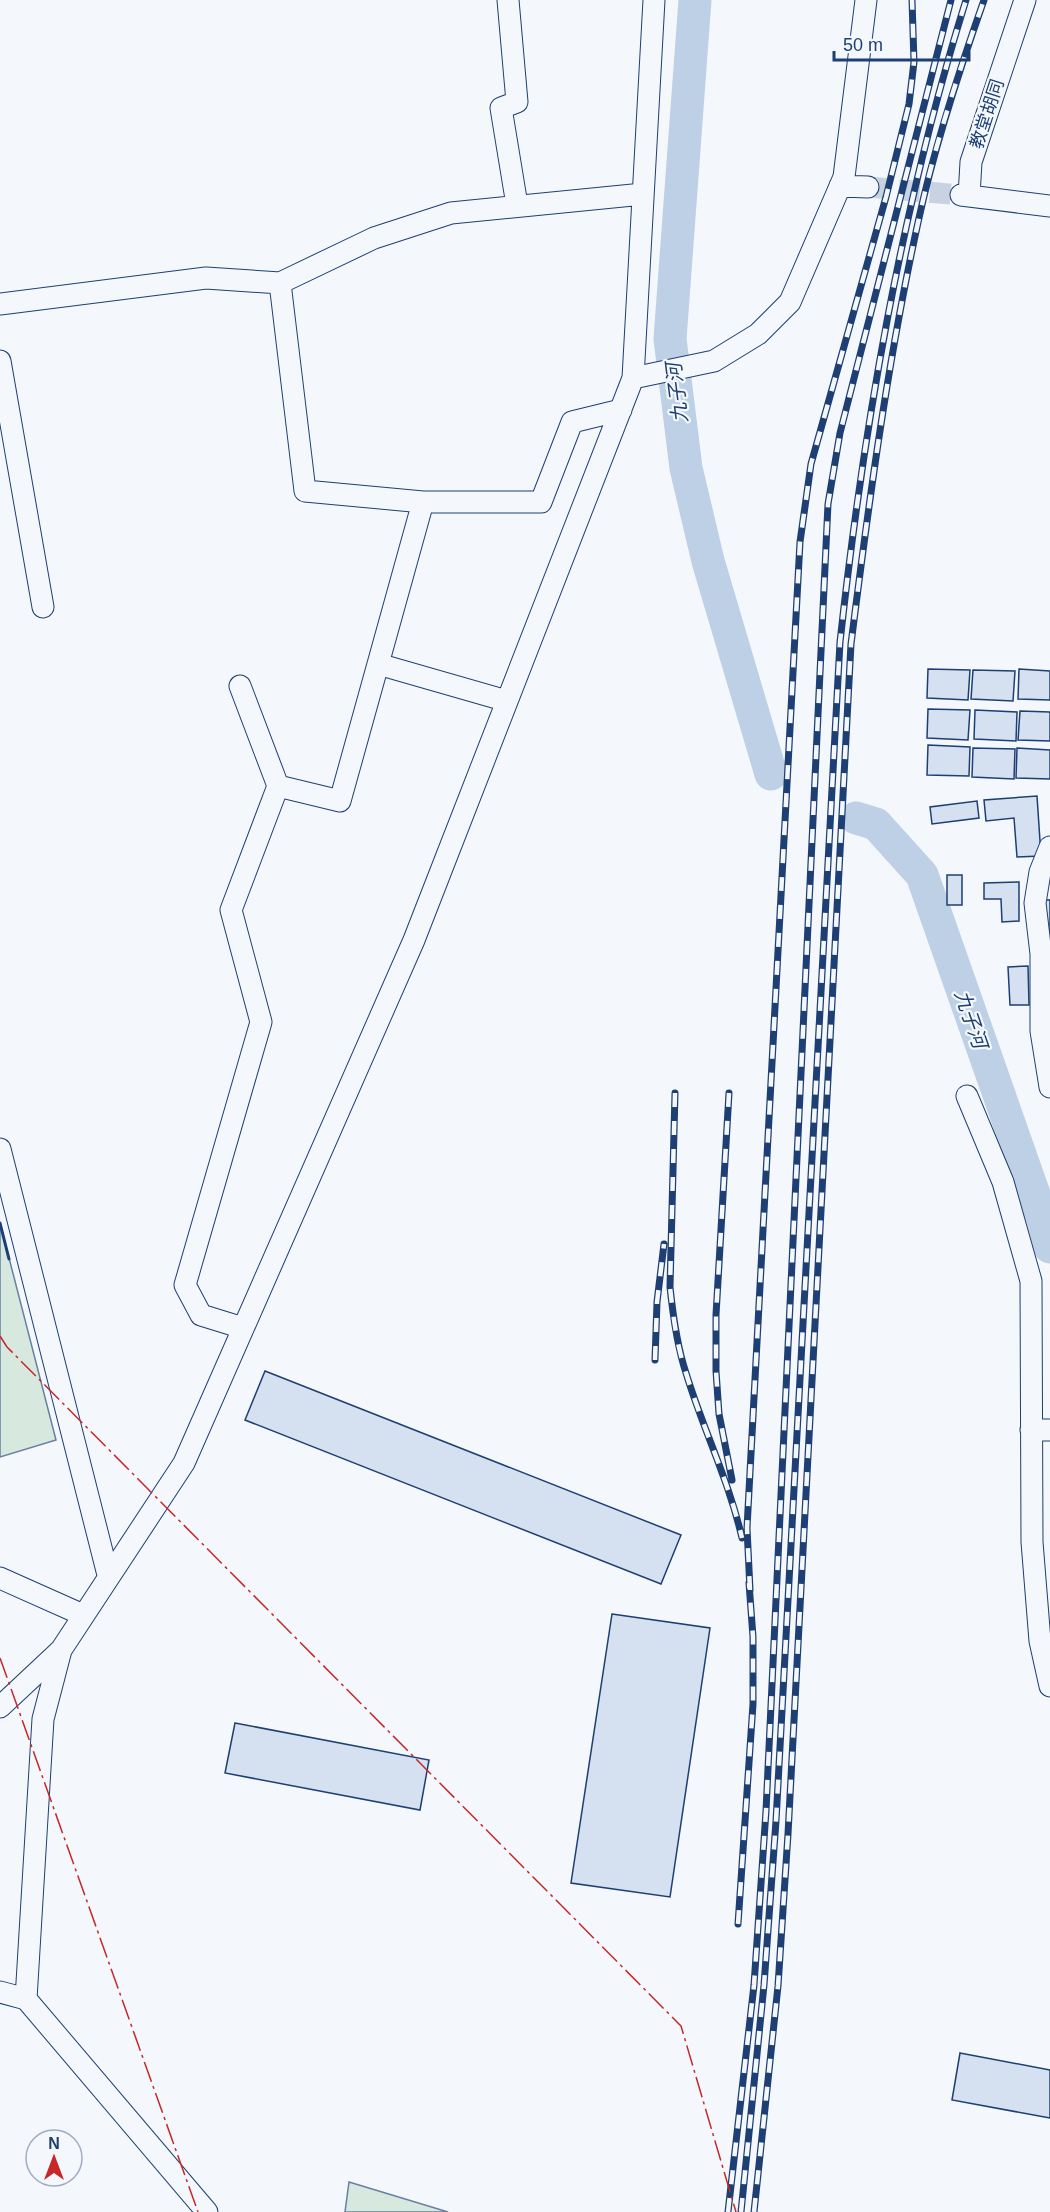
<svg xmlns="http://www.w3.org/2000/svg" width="1050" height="2212" font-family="Arial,'Noto Sans SC',sans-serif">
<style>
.green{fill:#d7e8df;stroke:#687fa3;stroke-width:1.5}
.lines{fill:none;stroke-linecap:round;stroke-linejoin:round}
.river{stroke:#bed0e5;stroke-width:33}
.building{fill:#d5e0f0;stroke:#1d3f73;stroke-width:1.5}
.minor-tunnel{stroke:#c9d2e0;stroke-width:21;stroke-dasharray:21 10;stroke-linecap:butt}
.minor-casing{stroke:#1d3f73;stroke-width:23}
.minor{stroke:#f4f7fb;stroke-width:21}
.rail-casing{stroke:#1d3f73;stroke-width:7}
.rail{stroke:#f4f7fb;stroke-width:4.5;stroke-dasharray:14;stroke-linecap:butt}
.wall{stroke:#1d3f73;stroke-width:3}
.power{stroke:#c62828;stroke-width:1.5;stroke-dasharray:21 4.5 3 4.5;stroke-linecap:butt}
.labels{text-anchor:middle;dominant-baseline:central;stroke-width:4.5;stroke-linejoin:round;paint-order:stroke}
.street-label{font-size:18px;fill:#1d3f73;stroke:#f4f7fb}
.water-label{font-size:20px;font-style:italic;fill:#1d3f73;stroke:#f4f7fb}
</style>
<rect width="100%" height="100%" fill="#f4f7fb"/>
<!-- green -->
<path class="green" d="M0,1223L56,1440L0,1457Z
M349,2182L448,2212H345Z"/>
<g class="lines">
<!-- river -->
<path class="river" d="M695,0L670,339L686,468L708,561L771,774
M856,818L876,824L922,875L1043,1220L1050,1247"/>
</g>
<!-- building -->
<path class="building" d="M928,669L970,670L968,700L927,698Z
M1019,669L1050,671V700L1018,699Z
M973,670L1015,671L1013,701L971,699Z
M928,709L970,710L968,740L927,738Z
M975,710L1017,712L1016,741L974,739Z
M1020,711L1050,712V741L1018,740Z
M928,745L970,747L969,776L927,775Z
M973,748L1015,749L1014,779L972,777Z
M1017,748L1050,750V779L1016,778Z
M1037,796L1041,856L1017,857L1014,818L986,821L984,800Z
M977,801L979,818L932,824L930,807Z
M947,875H962V905H947Z
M1019,882V921L1002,922L1001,899H984V883Z
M1044,900H1050V956Z
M1028,966L1029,1005H1010L1008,967Z
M265,1371L681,1535L661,1584L245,1420Z
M612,1614L710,1628L670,1897L571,1883Z
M235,1723L429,1760L420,1810L225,1773Z
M960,2053L1050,2070V2118L952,2100Z"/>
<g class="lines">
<!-- minor-tunnel -->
<path class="minor-tunnel" d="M868,187L961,195"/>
<defs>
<path id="minor" d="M508,0L517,102L501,108L517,205
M840,186L868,187
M961,195L1050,206
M969,196L971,162L1025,0
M280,283L305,491L423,502H541L572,422L621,410
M0,304L206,278L280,283L374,238L451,213L643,194
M0,361L43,607
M633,378L714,361L758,334L790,302L844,177L866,0
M378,664L507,701
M240,686L278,786L340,801L423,502
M1050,847L1040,872L1035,903L1041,954V1031L1050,1087
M967,1096L1003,1182L1031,1281L1032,1542L1040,1641L1050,1686
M0,1149L108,1575
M243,1328L201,1315L185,1285L261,1022L231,910L278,786
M1031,1430H1050
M0,1578L83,1615
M0,1707L61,1650
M0,1992L26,1999
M207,2212L26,1999L43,1719L61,1650L184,1463L414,940L633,378L654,0"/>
</defs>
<!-- minor casing -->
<use href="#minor" class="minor-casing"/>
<!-- minor -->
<use href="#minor" class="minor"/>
<defs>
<path id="rail" d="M675,1093L670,1287C673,1316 677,1346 686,1373C703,1429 729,1481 742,1538
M729,1093L716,1315V1371L719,1414L732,1480
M655,1360L657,1302L664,1244
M750,1590L747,1528L800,542L811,464L886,197L909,104L914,62L912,0
M738,1924L753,1704V1637L749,1583
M728,2212L754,1985L766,1811L828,504L840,433L951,0
M741,2212L764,1985L776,1821L840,642C864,424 901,209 966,0
M754,2212L778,1986L788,1834L851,644C869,501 888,358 919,218C935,144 959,71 984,0"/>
</defs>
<!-- rail casing -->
<use href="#rail" class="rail-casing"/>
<!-- rail -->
<use href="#rail" class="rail"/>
<!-- wall -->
<path class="wall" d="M0,1223L9,1259"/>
<!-- power -->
<path class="power" d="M0,1336L7,1347L681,2026L736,2212
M0,1658L198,2212"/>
</g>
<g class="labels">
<!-- street labels -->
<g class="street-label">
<text transform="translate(987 114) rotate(-72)">教堂胡同</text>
</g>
<!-- water labels -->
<g class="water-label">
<text transform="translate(677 393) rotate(-97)">九子河</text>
<text transform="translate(971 1019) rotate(71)">九子河</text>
</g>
</g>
<!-- north arrow -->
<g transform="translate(54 2158)"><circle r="28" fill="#f4f7fb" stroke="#9eadc5" stroke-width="1.5"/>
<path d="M0-4.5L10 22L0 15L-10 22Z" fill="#c62828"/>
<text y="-9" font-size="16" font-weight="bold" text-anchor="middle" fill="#1d3f73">N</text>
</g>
<!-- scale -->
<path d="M834 51v9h135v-9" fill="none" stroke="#1d3f73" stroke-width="3"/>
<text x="843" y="51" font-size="18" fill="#1d3f73" stroke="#f4f7fb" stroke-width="4.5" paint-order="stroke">50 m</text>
</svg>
